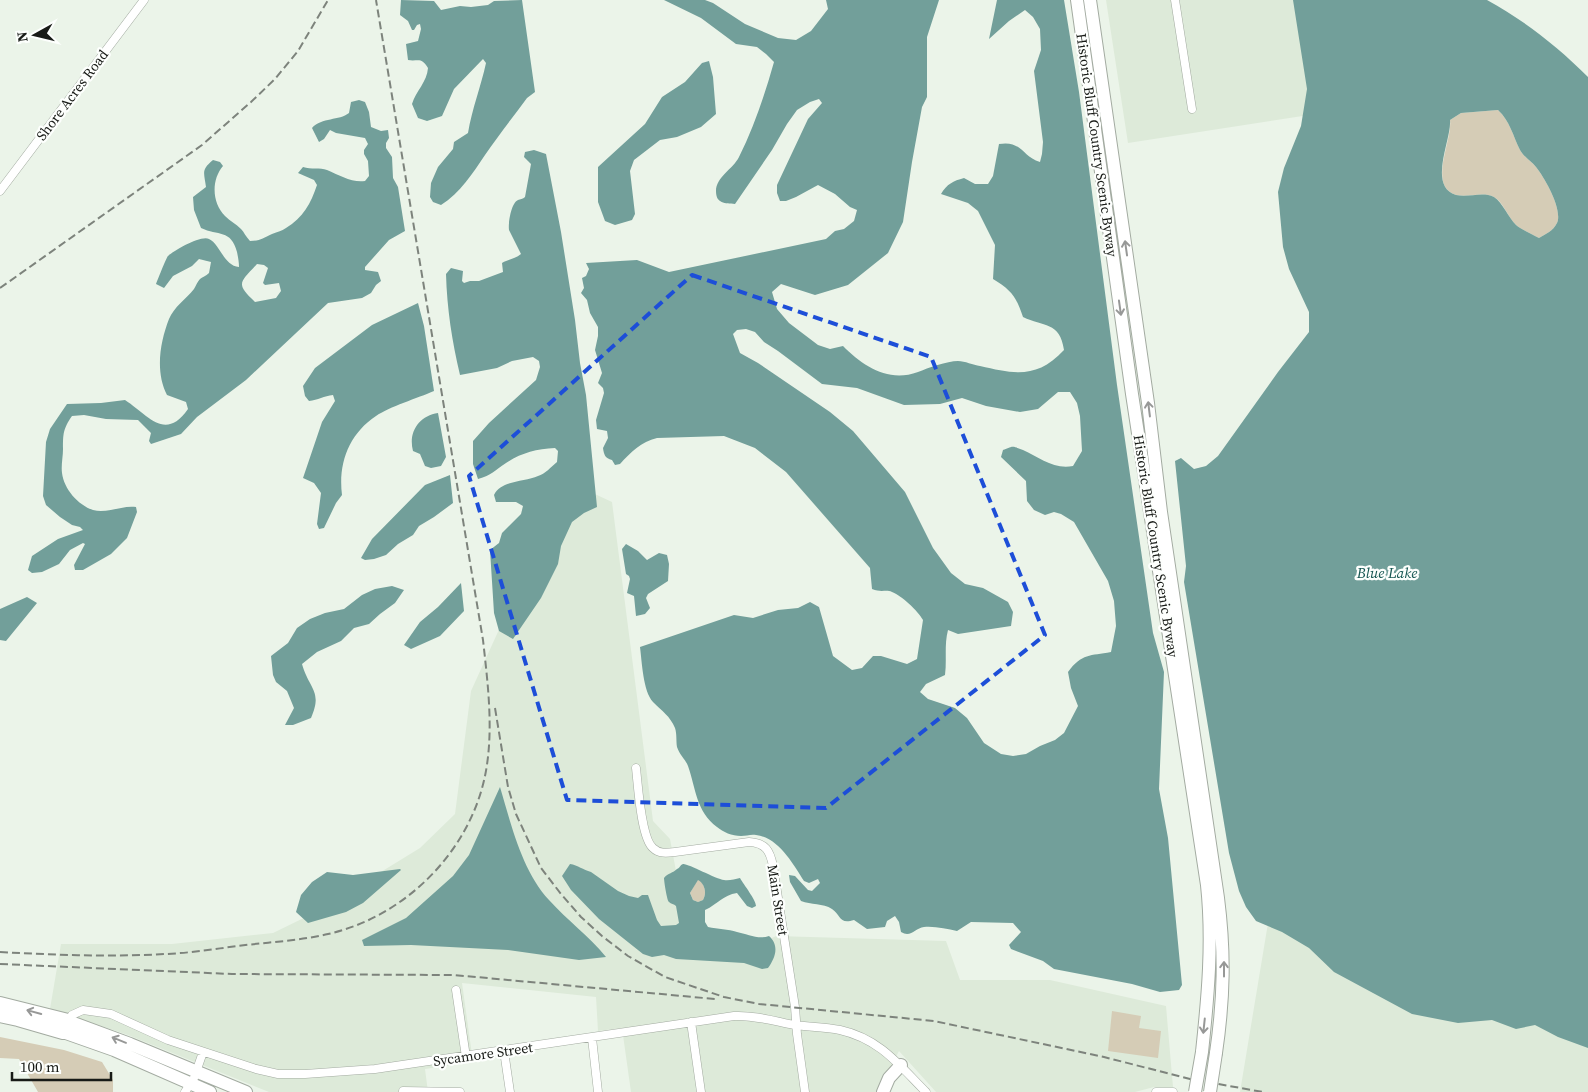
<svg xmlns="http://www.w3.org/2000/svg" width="1588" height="1092" font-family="'Source Serif 4',serif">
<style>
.built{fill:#ddead9}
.green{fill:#d5ccb6}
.water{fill:#729f9a;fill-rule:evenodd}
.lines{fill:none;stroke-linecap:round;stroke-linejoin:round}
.street-casing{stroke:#a3aba1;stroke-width:9}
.primary-casing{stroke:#a3aba1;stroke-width:14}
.highway-casing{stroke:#a3aba1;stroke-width:16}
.street{stroke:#fff;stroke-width:8}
.primary{stroke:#fff;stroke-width:12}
.highway{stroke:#fff;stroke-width:14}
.rail{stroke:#7d837c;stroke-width:2;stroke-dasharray:8 4;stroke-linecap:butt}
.primary-bridge-casing{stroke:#a3aba1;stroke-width:14;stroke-linecap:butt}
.primary-bridge{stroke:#fff;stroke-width:12}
.oneway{stroke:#979897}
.marked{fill:none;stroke:#1d4ed8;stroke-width:4;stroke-dasharray:10 6;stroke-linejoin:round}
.labels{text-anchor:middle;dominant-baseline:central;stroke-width:4.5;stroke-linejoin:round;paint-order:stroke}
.street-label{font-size:14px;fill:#181b17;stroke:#fdfffd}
.water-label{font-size:15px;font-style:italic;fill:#165752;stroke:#fdfffd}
</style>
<rect width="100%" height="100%" fill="#ebf4e9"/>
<!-- built -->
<path class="built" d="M1106,0H1334L1348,109L1128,143Z
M569,482L612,502L653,821L670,839L679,887L691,935L751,948L776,936L946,941L960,980H1050L1166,1006L1173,1087H1154L1135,1092H936L899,1051L877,1092H631L622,1028L598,1031L596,997L462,983L473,1062L425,1069L428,1092H269L128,1035L50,1009L61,944H172L273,933L314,913L420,848L455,814L471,691L513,599Z
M1273,893L1588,1007V1092H1240Z"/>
<!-- green -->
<path class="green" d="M1498,110C1510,121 1513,136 1520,150C1524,157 1531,161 1536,167C1545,178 1563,210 1557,223C1553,231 1546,234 1539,238C1532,234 1522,230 1516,225C1508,217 1503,202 1494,197C1482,191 1469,198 1456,195C1427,186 1453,140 1450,120L1461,113Z
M698,879C705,884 707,893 703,900L698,902L693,900L690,893Z
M1112,1011L1141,1016L1139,1028L1161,1031L1158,1058L1108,1051Z
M0,1037L64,1050L102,1062L113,1080V1092H38L19,1059L0,1058Z"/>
<!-- water -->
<path class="water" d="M401,0L434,1L441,10L460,6L471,7L488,5L494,1L522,0L535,92L527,98C513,117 498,136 485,155C473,173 460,193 441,205L433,202L430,197L431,183L438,167L453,149L454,142L468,133C472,109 481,86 486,63L483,59L454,89L442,116L427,121L418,118L412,104C416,91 427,82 428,68C421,56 418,62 408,60L406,44L418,41L421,29L420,24L417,25L414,30H412L408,21L400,15Z
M664,0H705L713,3L745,24L778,38L796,40L811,31L828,9L826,0H939L927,37V97L922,107L912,162L903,222L888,253L848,285L815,295L781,284L772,292L777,309L789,323L818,345L830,349L843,346C863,366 888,383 918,372C928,368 947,361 958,361C965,361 973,365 980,366C1015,374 1037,379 1064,350C1060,321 1043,327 1023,317C1016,296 1011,290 993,279L995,245L978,211L968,203L941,194C947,184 953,181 964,178L975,184H988L993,176L999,144C1022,140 1022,157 1040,162L1042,154L1043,142L1034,71L1041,50L1040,29L1033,17L1025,10L1009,21L989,39L997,0H1064L1079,92L1117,385L1153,633L1164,672L1159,789L1168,838L1182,985L1179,990L1160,992L1132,984L1054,969L1043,961L1011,949L1009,945L1021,932L1013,923L971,922L957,931C947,929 935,926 924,927C915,928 911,938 901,932L899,922L895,916L887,921L885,927L867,929L854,920C839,925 841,915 832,909C823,903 811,905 801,901L790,882L789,875L795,876L808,890L812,891L820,883L818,879L809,883L804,881C793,864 779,838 756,835C751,834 746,836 741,836C732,836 723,832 717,827C696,811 696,789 688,766C686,760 680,756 677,747C676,741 677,734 675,728C670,716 662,711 653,702C643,691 642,662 640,647L734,615L753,618L778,610L798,608L810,602L819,607L833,656L852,670L862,668L873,656H881L907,664L917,659L923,620C918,611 901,595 892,592C886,589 882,593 872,589L870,568L786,472L755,448L724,436L657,438C641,442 631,452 620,464L615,465L612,460C605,458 604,455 603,448L608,438L607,431L597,429L596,420L604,393L603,388L598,383L602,373L595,350L598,336V327L590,313L587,300L581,293L584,288L582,278L586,276L589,269L586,263L637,260L669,272L826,239L835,231L844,229L854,221L857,210L850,207L835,194L818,185L796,197L786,201H780L777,193V185L808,119L822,103L819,99L810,102L797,110L787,124L772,150L735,204C725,203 716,204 716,191C716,177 733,169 739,157C754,127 765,94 774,62L766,54L757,47L736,44L701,18ZM746,329L755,332L764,342L778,351L822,384L857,388L904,405L940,404L962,398L986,406L1020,412L1038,409L1058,392H1070L1077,403L1080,416L1082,451L1073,466C1054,470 1039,457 1023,450C1019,449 1015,446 1011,447C1010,447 1004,450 1003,450L1001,457L1026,481L1027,501L1034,510L1045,515L1054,512L1061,514L1074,522L1108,581L1114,601L1116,626L1111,652C1090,656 1082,653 1068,672L1071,688L1078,706L1064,733L1055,740L1040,746L1026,754L1013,756L1001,754L984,743L967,718L955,708L928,699L920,692L926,684L945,675C947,660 944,645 948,630L958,634L1011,626L1013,612L1008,602L983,588L965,584L951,573L933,548L905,492L853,431L830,412L758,363L740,353L733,334L737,330Z
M1293,0H1487C1525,21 1557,46 1588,77V1048L1558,1037L1535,1025L1516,1029L1492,1020L1458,1023L1412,1014L1334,972L1309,948L1282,932L1256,921L1246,907L1239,891L1229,853L1184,582L1186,566L1175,461L1181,458L1194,469L1206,466L1218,456L1278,372L1309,332V312L1289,269L1283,247L1278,192L1284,168L1301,126L1307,89ZM1498,110C1510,121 1513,136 1520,150C1524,157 1531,161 1536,167C1545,178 1563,210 1557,223C1553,231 1546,234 1539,238C1532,234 1522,230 1516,225C1508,217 1503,203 1494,197C1482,191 1469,198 1456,195C1427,186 1452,139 1450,120L1461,113Z
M709,61L713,77L716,114L701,127L677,137L660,140L634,160L630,171L635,214L632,220L615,225L605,221L598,202V167L645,124L662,97L685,82L702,63Z
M359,100L365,102L369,112L371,127L381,131L388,130L389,138L386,143V148L392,157L393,178L398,187L405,231L389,240L365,267V270L378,272L381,281L376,285L371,293L362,298L328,303L246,380L197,417L181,434L151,444L149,441L151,433L138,420L106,419L84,415L72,416C63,429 63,434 63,449C63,457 61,465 62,473C64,489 78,505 93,510C107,514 122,505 136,507L137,512L127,538L111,554L83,570H75L74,565L85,544L83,543L70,550L59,564L42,572L32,573L28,570L32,556L58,539L83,530L80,527L72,525L60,517L46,505L43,496L46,442L50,429L67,404L101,403L125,400C148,415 165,442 188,409L186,402L167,395C155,372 160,342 169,319C174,307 186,299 194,289C196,286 197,282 200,279C202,277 206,276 209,273L211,262L199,259L192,266L173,276L164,288L156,284C157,282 166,258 168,256C175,250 201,235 209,239C220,244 224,266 239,267C239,262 238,257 237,252C231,229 218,236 201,228L194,210L193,197L206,187C204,172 201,170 213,160L220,162L223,166C211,180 212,203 225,216C230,221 236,224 241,229C244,232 246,237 250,241C260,241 263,238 272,234C276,232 282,231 286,228C303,218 311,203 317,185L314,180L298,173L303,167C311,170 320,167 327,170C339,175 352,183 365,181L369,176L368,161L364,154V150L368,144L365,138L336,133L330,130L324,139L319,142L312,128C322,117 339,121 349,113L351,102ZM257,264L264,265L268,268L263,283L265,285L279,283L281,291L276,298L255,302C235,283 240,283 257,264Z
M534,150L546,154L561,232L575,320L580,363L586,395L597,507L584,513L572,522L561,546L558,564L541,598L513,639L499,631L494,613L490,550L499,543L502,533L521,514L523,506L516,502H496L494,495C501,480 525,482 538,476C545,474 551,467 557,462L558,451L555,448C536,449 521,453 506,463C494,471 492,475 478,479L473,464V441L489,423L536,380L540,367L539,361L533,357L512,361L497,368L460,375C452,341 447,309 446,274L451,268L463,271L462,281L464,283L470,281H479L503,272L502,263C509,259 515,259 521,254L509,230C508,224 511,203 518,200C520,199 523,199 525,197L531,164L524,157L525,152Z
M418,303L424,326L434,391C418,398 389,407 376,416C349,434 338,463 342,495L336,503L324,528L319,529L317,524L321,493L314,483L303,478L322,422L335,401L333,395C324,396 318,400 309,401L305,396L303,386L315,368L372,325Z
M438,413L446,457L441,466L431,468L425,466L420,454L413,451C408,432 419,416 438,413Z
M450,475L453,503L434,517L419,526L413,535L398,544L386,555L374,559L365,560L361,558L372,539L425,485Z
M626,544L638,551L647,560L659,553L667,555L669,564L668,581L648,594L646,598L650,608L645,614L636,616L634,596L627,593L630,579L629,576L626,574L622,549Z
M461,583L464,611L440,636L411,649L404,645L420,622L438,607Z
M392,586L404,590L395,603L380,614L369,624L354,628L341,641L317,652L302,664C309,689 323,691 311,718L293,725H285L294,708L287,691L276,682L273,675L271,656L288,643L297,628L310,619L325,613L344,609L362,595L375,589Z
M27,597L37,603L6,641L0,640V609Z
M500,787C511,824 522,871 549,900C567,920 589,936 606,957L579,960L508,950L411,945L364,946L362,940L406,918L453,876L469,855Z
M570,864C578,865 583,870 591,872L618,891L629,896L638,898L642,895H648L657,920L661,926L676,925L679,923L676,906C674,904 671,904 669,902C667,901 664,881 664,878C668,873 673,873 677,869C680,868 680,865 683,864C687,863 716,879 724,880C729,881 735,879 740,878C744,885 756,900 756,906L752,908L747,906L737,893C723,895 718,904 705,910V922L708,927C718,929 728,929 737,932C747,934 759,940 769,936C780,946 775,958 768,968L762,969L744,963L676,959L664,955L652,957L643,954L599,919L571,890L562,876ZM698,880C705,884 707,893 703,900L698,902L693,900L690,893Z
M400,869L401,870L363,903L346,912L308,923L296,912L301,895L312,882L327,872L353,875Z"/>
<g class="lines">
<defs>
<path id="street" d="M1175,0L1192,109
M0,191L144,0
M636,768C638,785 641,838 653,848C659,854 667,853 675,852L749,842C766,843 770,851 773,866L795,1007L797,1034L805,1092
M456,990L466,1057
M68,1021L72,1015L83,1010L111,1014L168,1040L256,1069L278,1074H305L375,1069L734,1016C754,1015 774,1021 794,1025C810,1027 825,1027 840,1030C880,1039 899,1065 926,1092
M691,1022L701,1092
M592,1038L598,1092
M504,1051L510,1092
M403,1091L460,1092
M185,1092L194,1078L203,1052
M1156,1092H1173"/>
<path id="primary" d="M1077,0L1132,394L1207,885C1213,941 1208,996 1202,1052
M1090,0L1148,403L1161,512L1218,898C1225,953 1224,998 1216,1053
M68,1021L130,1044L246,1092
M63,1032L114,1050L210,1092
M883,1092L889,1078L901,1065"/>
<path id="highway" d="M0,1004L68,1021
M0,1015L18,1019L63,1032"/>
</defs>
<!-- street casing -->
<use href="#street" class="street-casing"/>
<!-- primary casing -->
<use href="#primary" class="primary-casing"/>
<!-- highway casing -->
<use href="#highway" class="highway-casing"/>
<!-- street -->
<use href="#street" class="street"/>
<!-- primary -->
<use href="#primary" class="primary"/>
<!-- highway -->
<use href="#highway" class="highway"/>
<!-- rail -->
<path class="rail" d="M0,288L202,145L251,102L275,79L298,51L328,0
M495,708L508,787L516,814L541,868L561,894L581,917L602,936L628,956L665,977L724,997L759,1004L934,1021L1104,1057L1190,1079L1263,1092
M0,952C55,955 111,957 166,954C190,953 214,949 238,946C268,942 299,941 328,934C404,917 469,853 485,776C494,732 488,685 483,640L376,0
M0,964L232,974L454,975L715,999"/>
<defs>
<path id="primary-bridge" d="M1195,1092L1202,1052
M1210,1092L1216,1053"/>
</defs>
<!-- primary-bridge casing -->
<use href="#primary-bridge" class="primary-bridge-casing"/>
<!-- primary-bridge -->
<use href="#primary-bridge" class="primary-bridge"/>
</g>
<!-- one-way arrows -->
<defs><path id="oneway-shaft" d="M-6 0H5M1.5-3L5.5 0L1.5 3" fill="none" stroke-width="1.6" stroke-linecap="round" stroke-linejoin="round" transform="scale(1.25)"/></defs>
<g class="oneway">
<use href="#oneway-shaft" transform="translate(1126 248) rotate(-98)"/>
<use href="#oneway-shaft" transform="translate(1120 308) rotate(82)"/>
<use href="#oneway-shaft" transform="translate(1149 409) rotate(-97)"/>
<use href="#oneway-shaft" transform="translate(1224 969) rotate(-90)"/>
<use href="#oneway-shaft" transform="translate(34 1012) rotate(-165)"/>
<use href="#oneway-shaft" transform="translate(1204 1026) rotate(96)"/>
<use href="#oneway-shaft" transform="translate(119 1040) rotate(-158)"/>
</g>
<!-- marked area -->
<path class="marked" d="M692,275L931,357L1045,635L826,808L567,800L469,476Z"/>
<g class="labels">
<!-- street labels -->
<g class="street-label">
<text transform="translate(72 95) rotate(-53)">Shore Acres Road</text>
<text transform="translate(1097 145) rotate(82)">Historic Bluff Country Scenic Byway</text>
<text transform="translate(1156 546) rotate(81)">Historic Bluff Country Scenic Byway</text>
<text transform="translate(778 900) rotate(81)">Main Street</text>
<text transform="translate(483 1054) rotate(-8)">Sycamore Street</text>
</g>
<!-- water labels -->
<g class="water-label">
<text x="1387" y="572">Blue Lake</text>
</g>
</g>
<!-- north arrow -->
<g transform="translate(35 35) rotate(262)" stroke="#fdfffd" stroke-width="4" paint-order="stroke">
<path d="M0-4L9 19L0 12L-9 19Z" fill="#181b17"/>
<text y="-8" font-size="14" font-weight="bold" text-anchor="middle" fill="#181b17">N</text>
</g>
<!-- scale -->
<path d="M12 1072v8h99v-8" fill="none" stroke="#181b17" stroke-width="2.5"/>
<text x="20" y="1072" font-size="15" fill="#181b17" stroke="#fdfffd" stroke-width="4" paint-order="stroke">100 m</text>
</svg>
